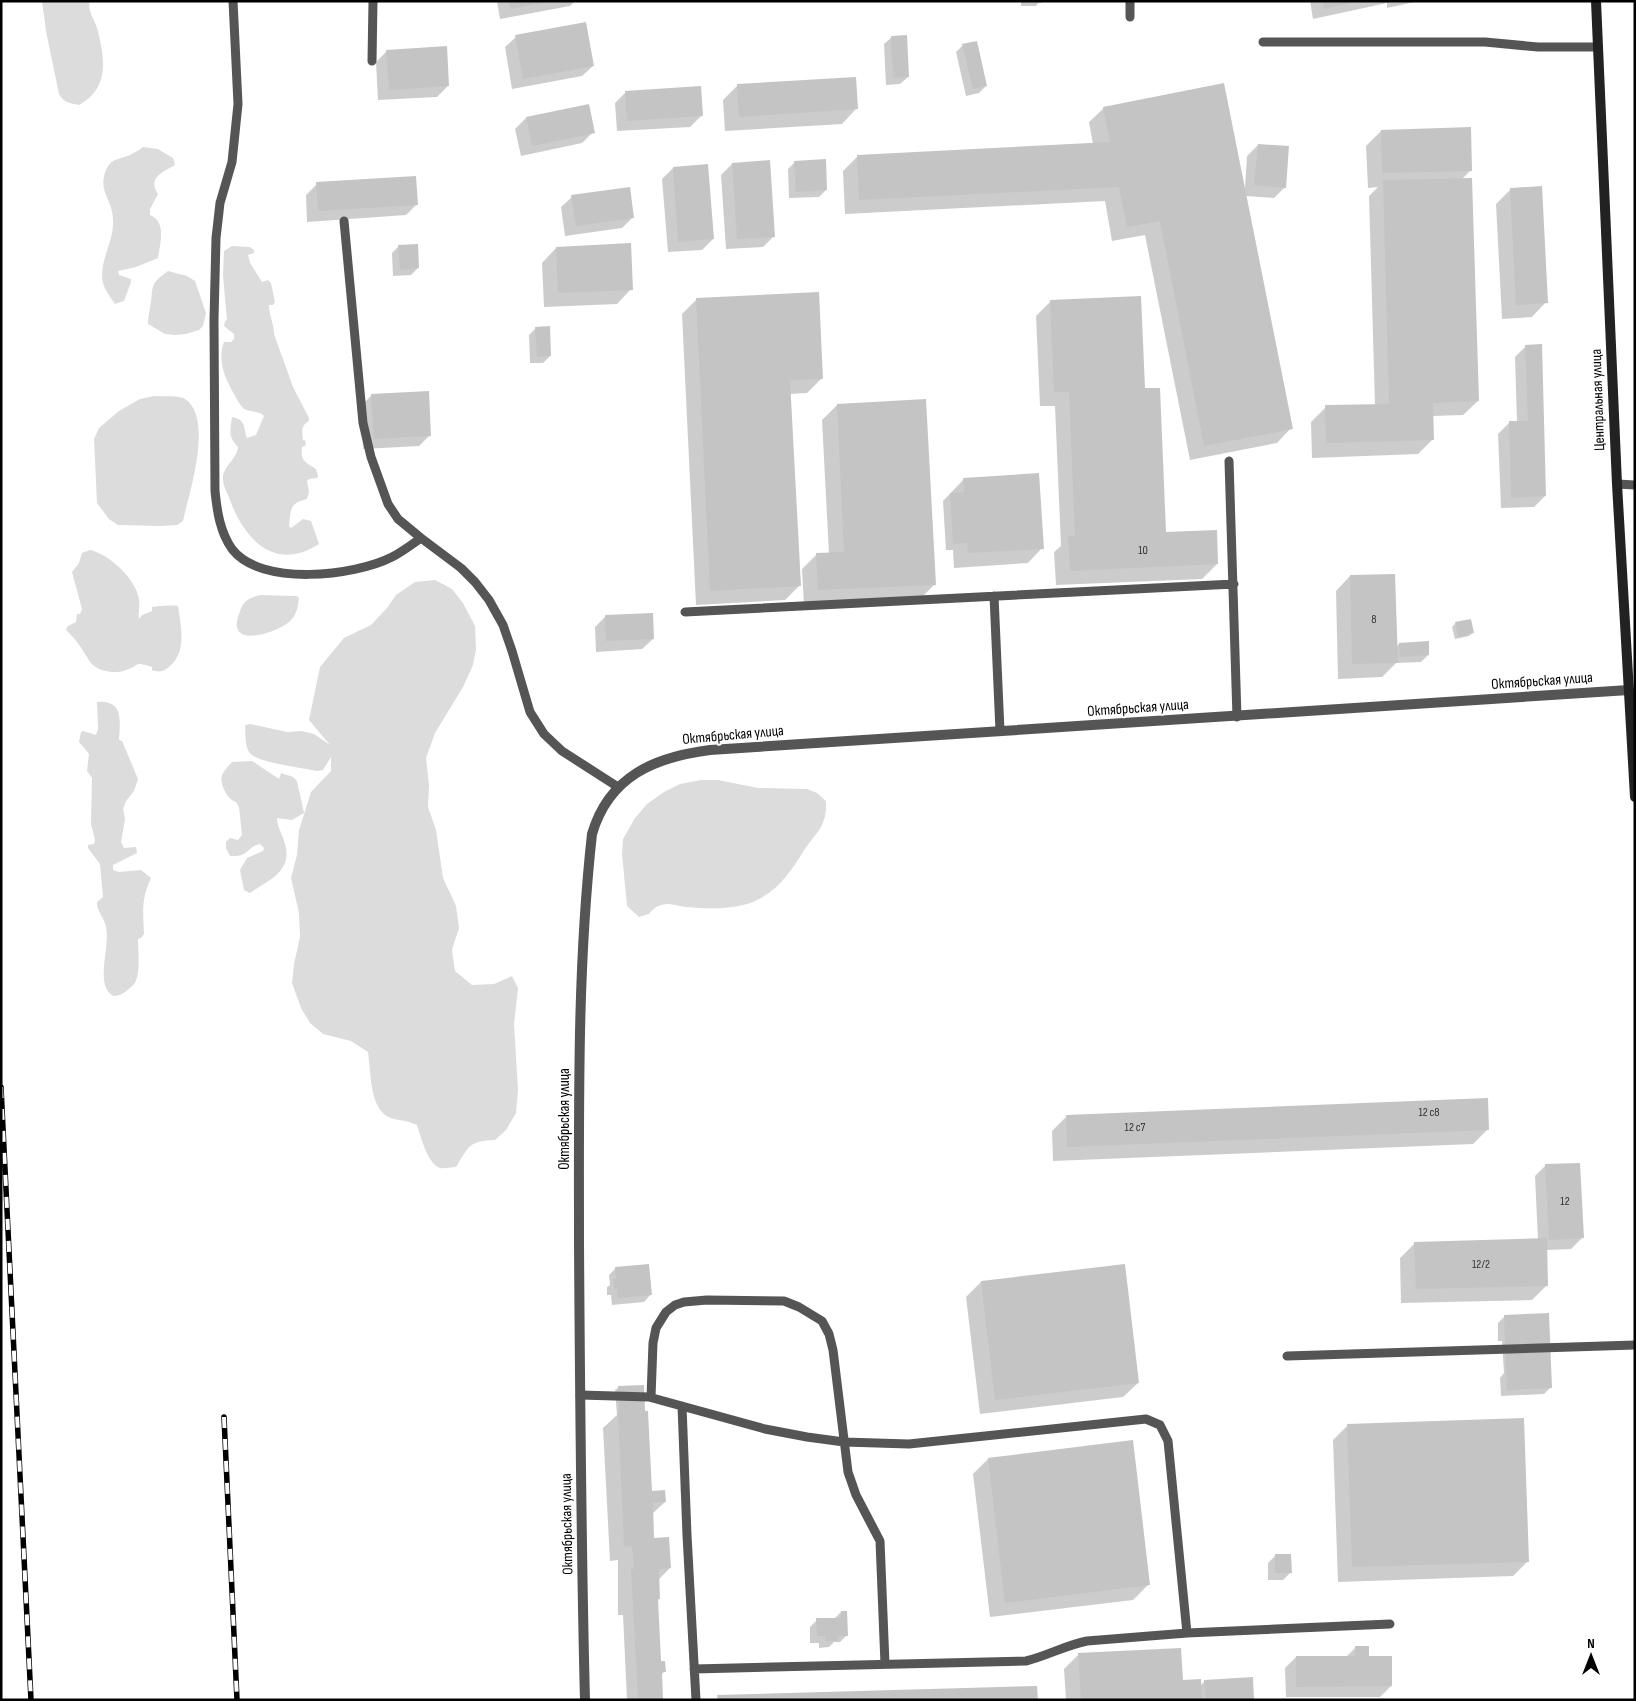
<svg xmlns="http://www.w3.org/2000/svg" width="1636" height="1701" font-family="'Sofia Sans Condensed',sans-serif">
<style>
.green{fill:#dcdcdc}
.shadow{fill:#0003}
.building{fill:#c4c4c4}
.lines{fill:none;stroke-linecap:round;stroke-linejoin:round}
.lane{stroke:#555;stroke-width:9}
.street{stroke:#555;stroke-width:10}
.secondary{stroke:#222;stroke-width:10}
.rail-casing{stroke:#000;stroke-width:5.5}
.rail{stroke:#fff;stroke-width:4;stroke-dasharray:11;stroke-linecap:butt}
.labels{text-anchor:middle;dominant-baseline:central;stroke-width:4;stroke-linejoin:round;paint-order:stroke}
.number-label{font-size:12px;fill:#313131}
.street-label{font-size:15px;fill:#000;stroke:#fff}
</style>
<rect width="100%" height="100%" fill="#fff"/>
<!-- green -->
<path class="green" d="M42,1H90C87,10 94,19 97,28C105,58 110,88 79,105C70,103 64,103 59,94L46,31Z
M143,147L158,149L173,158L175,165C163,172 147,178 158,194L150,209V215C167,222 160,243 158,258L136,267L118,271L119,275L131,279V282L124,301L115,304C109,295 102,287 102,276C102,256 114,240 113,220C113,199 96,191 107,168C112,158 121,159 130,155C134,153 139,150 143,147Z
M232,246L250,247L254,250V253L248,255L250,263L262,282L268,280L271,283L275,302L273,305H269C269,315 274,324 274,334L293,387L309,418V421C301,425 302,431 303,440H305L306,445L302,447C300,461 305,462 316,469L318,476L317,478L309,479L307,481L309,492L307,499C289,503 291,510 289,526L291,528L303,519L311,521L319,544C277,571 247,543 231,503C229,496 224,488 223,481C221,467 237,460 238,447C228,436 230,431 232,417C246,420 243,426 247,438L256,435L264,416C259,410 249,413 243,408C239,404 237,399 234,394C225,378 217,361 224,342H231L234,339V334L224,326L225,321L227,320L223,276L224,251Z
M168,271L187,276L195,281L206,313L203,326L199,330L186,334L175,335L165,334L148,324C148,317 149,314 150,308C154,287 148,285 168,271Z
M154,396C163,397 178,395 185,399C214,418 189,494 183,521L177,525L161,526L118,525L109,519L97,503L94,439L99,428L119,411L140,399Z
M90,550C109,554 136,579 139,599C140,606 138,613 139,619L142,615L152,611V607C156,606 175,605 178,606C181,626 187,651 170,666C165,671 160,673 152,670V667C133,661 141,665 126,670C117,674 100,672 93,665C87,659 84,651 79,645C76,640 71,635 66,630L68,626L76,622L77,614H80L82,609L72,572L79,563L82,553Z
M435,580L452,589L463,603L475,626L476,649L473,665L463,687L435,733L426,758L429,785L428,807L436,830L443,878L456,906L459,928L452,950L455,971L472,985L494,984L512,976L518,988L514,1024L518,1090L516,1113L506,1130L495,1140C469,1141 469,1146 456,1167C451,1167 445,1169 440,1168C427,1163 421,1137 417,1125C406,1120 401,1121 391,1118C369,1111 371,1070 368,1052L351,1041L323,1034L310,1023L301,1008L292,983L294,964L300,937L299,913L291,878L297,855L299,830L311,792L331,771V757L323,770L317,771C302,768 263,763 252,755C244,749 246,734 245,725L250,724L287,732L302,731L314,734L330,745L309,720L320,667L344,638L371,625L387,608L396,595L415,582Z
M260,595L297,596L299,598C298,606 297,614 291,620C284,629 245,644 238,630C235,624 238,617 240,611C244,600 249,598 260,595Z
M97,702C124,700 120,721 119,740L122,741L138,779L134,791L126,801L123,809L125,819L121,842L124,848L136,847L137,853L113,865V870L119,872L141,870L151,878C141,900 143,910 144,934L141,938L138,939C138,950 141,975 134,984C132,987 128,989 125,992C122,994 118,996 114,996C110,995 106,989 105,985C100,965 111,943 105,923C102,915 97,911 97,902L103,897L100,864L88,848V845L94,844L95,840L91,824L92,778L87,771L89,754L86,750L79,742L81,732L83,731L96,735L98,728Z
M252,761L279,779L281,773L293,777L297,781L304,813L292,820L277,818C277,827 283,835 285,844C293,871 269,880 250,893L244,890L240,870L247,858L263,851L264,848L260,844C246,847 250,857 230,856L226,848V842L230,838L238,840L242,835L239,807L236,802C228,800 219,784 222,775C224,771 228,766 232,762Z
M701,780H718L758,788L807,789L817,793L826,801C827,828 816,832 803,852C791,871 780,888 759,899C740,910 709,909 687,907C681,907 674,904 668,904C660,904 653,908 649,914L639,917L627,906L622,854L623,839L635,818L647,804L664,792L680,784Z"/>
<!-- shadow -->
<path class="shadow" d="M497,1H575L570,6L500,19Z
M1021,1H1039V2L1036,6H1021Z
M1310,1H1419L1387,8V3L1313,19Z
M516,37L593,66L582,76L512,89L505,47Z
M892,37L908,77L900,84L886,85L884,44Z
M963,45L986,86L979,93L966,96L956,52Z
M387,51L448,86L437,97L378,100L376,62Z
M738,85L856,109L842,124L725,131L723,100Z
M626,92L701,116L690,127L617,131L615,103Z
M1104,108L1245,188L1247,156L1258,145L1285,187L1274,198L1245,196L1291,428L1277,443L1190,460L1145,235L1112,241L1105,201L845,214L843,171L858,156L1093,144L1089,122Z
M526,118L593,132L582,143L521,156L515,129Z
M1381,131L1471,170L1462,179L1478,401L1463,415L1432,416V440L1418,454L1312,458L1311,422L1326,407L1375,405L1369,196L1378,187L1368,188L1366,146Z
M795,162L826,190L819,197L789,198L788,169Z
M732,164L774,236L763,247L726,249L721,175Z
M673,168L713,239L702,250L668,252L662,179Z
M317,184L417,204L406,215L307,222L306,195Z
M1511,189L1546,302L1532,317L1502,319L1496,204Z
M572,197L633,217L622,228L565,236L561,207Z
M399,246L418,268L411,275L393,276L392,253Z
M556,248L631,289L617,304L544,307L542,263Z
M696,300L822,378L807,393L790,394L799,586L785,600L696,605L682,314Z
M1051,301L1144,390L1165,534L1217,564L1202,579L1056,585L1054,552L1061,546L1055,406H1040L1036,316Z
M536,328L550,356L543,363H530L529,335Z
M1526,346L1545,496L1534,507L1501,508L1498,434L1509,423L1517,422L1515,357Z
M372,395L430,435L419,446L363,449L361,406Z
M837,405L935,584L920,599L804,605L802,569L817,554H829L822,420Z
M964,479L1042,548L1028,563L954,568L953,550H946L943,501Z
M1350,576L1396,647L1399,644L1428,655L1421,662L1396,663L1382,677L1338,679L1336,591Z
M606,616L653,639L642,649L596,652L595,627Z
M1470,621L1472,633L1469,636L1455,639L1452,627L1455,624Z
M1067,1116L1488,1129L1473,1144L1053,1161L1052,1131Z
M1546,1165L1582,1238L1571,1249L1546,1250L1547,1285L1532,1300L1401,1303L1400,1258L1415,1243L1538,1240L1535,1176Z
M616,1268L651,1294L644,1302L612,1305L611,1295H607V1287L610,1285L609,1275Z
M981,1282L1138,1383L1123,1397L980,1414L966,1297Z
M1505,1316L1551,1387L1544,1394L1501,1396L1500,1378L1504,1373L1502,1341H1498V1323Z
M619,1387L651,1492L665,1502L652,1514L653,1539L670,1568L658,1580L659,1599L657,1601L660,1663L664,1672L661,1675L662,1700H627L623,1615H618V1560L610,1561L603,1428L617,1415L615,1390Z
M1348,1425L1528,1561L1513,1576L1338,1582L1333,1440Z
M1131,1442L1148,1585L1133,1600L990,1617L973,1474L988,1459Z
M1275,1556L1290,1573L1283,1580H1268V1563Z
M841,1612L847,1635L840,1642H834L829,1647L819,1648V1643H810V1627L817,1620L834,1619Z
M1356,1647L1367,1657L1391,1686L1380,1697H1286L1285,1668L1296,1657H1346Z
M1079,1654L1200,1686L1205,1681L1253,1700H1053L1066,1699L1064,1669Z"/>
<!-- building -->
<path class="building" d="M509,1H546V2L510,9Z
M1023,1H1042V3H1023Z
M1323,1H1355V2L1324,9Z
M586,22L594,66L523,79L515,35Z
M907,35L909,77L893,78L891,36Z
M977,41L987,86L973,89L962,44Z
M447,46L449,86L389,90L386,50Z
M856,77L858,109L739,117L737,84Z
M1224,83L1293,429L1204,446L1160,221L1127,227L1119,187L859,200L857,155L1110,142L1103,107Z
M701,86L703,116L627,121L625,91Z
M589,104L595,133L532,146L526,117Z
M1471,127L1472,171L1382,173L1381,130Z
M1258,144L1289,146L1286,188L1254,185Z
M826,159L827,190L796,192L794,161Z
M770,160L775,237L737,239L732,163Z
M708,164L714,239L678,242L673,167Z
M416,176L418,205L318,211L316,182Z
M1472,178L1479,401L1433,403L1434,440L1326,443L1325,405L1389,404L1383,180Z
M1542,186L1548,303L1516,305L1510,188Z
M630,187L634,218L576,226L571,195Z
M631,243L633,290L558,293L556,247Z
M418,244L419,268L400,270L398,245Z
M819,292L823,379L790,380L801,586L710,591L696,298Z
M1141,296L1145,388H1160L1166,532L1217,530L1218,564L1070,571L1068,536H1075L1069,392H1054L1050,300Z
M550,326L551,356L537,357L535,327Z
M1542,344L1546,496L1511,498L1509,421H1528L1525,345Z
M429,391L431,436L374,439L371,394Z
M926,399L936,585L818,590L816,553L844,552L837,404Z
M1039,473L1044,549L968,553L967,543L953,544L950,493L964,492L963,478Z
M1395,574L1398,663L1352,664L1350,575Z
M653,613L654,639L606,641L605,615Z
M1471,619L1474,633L1458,637L1455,622Z
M1429,641V655L1400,657L1399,643Z
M1488,1098L1489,1130L1067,1147L1066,1115Z
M1580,1163L1584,1238L1549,1240L1545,1164Z
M1547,1238L1548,1286L1416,1289L1414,1242Z
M649,1264L652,1295L618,1298L617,1288L614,1289L613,1279H616L615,1267Z
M1125,1264L1139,1383L995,1400L981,1281Z
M1549,1313L1552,1388L1507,1390L1504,1315Z
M644,1385L645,1411H648L652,1491L665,1490L666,1502L653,1503L654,1538L669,1537L671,1568L659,1569L660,1599H658L661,1661H665L666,1672H662L663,1700H638L631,1569H634L632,1546L624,1547L618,1412H619L618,1386Z
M1524,1418L1529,1562L1352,1567L1347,1424Z
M1133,1440L1150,1585L1005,1603L988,1458Z
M1275,1554H1291L1292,1573H1275Z
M841,1611H847L848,1636H838V1641H826L825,1636H817L816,1618H841Z
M1355,1646H1369V1656H1392V1686L1296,1687V1656H1355Z
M1181,1648L1183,1680L1201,1679L1202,1700H1081L1078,1653Z
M1253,1677L1254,1700H1206L1204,1680Z
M1037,1686L1038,1700H718L717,1695Z"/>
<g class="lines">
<!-- lane -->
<path class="lane" d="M233,1L238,104L232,162L220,203L216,238L214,320L215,491C217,511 220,532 232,549C261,587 355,576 392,557C402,552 411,545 421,538
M1130,1V17
M1263,42H1485L1538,47H1598
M372,61L373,1
M344,221L363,423L371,457L388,504L398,519L421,538L461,568L475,582L489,600L503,625L512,651L530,712L544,734L562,751L618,787
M1229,461L1237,717
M1617,484L1635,485
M994,596L1000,731
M685,612L1234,584
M1287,1356L1635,1345
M580,1395L649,1397L765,1429L807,1437L844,1442L909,1444L1146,1419L1160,1425L1168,1441L1187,1633
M651,1397L653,1343L656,1328L666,1312L675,1305L684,1302L707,1300L784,1301L799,1307L822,1321L829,1334L833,1350L848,1472L856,1495L880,1541L885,1664
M682,1406L687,1535L696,1700
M694,1669L1026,1661C1047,1656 1066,1645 1087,1641L1187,1633L1390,1624"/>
<!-- street -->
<path class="street" d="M585,1700C581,1548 580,1395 579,1243C579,1106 577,970 592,834C609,776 655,757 710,750L1629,690"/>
<!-- secondary -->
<path class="secondary" d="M1596,1L1617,484L1635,797"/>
<defs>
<path id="rail" d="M1,1087L31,1700
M224,1417L237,1700"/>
</defs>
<!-- rail casing -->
<use href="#rail" class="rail-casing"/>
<!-- rail -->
<use href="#rail" class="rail"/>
</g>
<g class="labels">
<!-- number labels -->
<g class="number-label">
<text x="1143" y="550">10</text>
<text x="1374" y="619">8</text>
<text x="1429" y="1112">12 с8</text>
<text x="1135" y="1127">12 с7</text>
<text x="1565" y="1201">12</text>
<text x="1481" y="1264">12/2</text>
</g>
<!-- street labels -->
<g class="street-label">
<text transform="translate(1598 400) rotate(-92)">Центральная улица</text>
<text transform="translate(1542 681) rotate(-4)">Октябрьская улица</text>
<text transform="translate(1138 708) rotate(-4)">Октябрьская улица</text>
<text transform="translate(733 735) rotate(-5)">Октябрьская улица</text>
<text transform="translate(564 1119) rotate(-90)">Октябрьская улица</text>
<text transform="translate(567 1524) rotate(-91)">Октябрьская улица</text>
</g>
</g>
<!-- border -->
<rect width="1636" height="1701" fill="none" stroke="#000000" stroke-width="5"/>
<!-- north arrow -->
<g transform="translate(1591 1656)" stroke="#ffffff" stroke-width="4" paint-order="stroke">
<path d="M0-4L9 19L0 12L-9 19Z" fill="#000000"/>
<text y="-8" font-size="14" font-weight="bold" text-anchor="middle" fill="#000000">N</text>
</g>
</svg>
